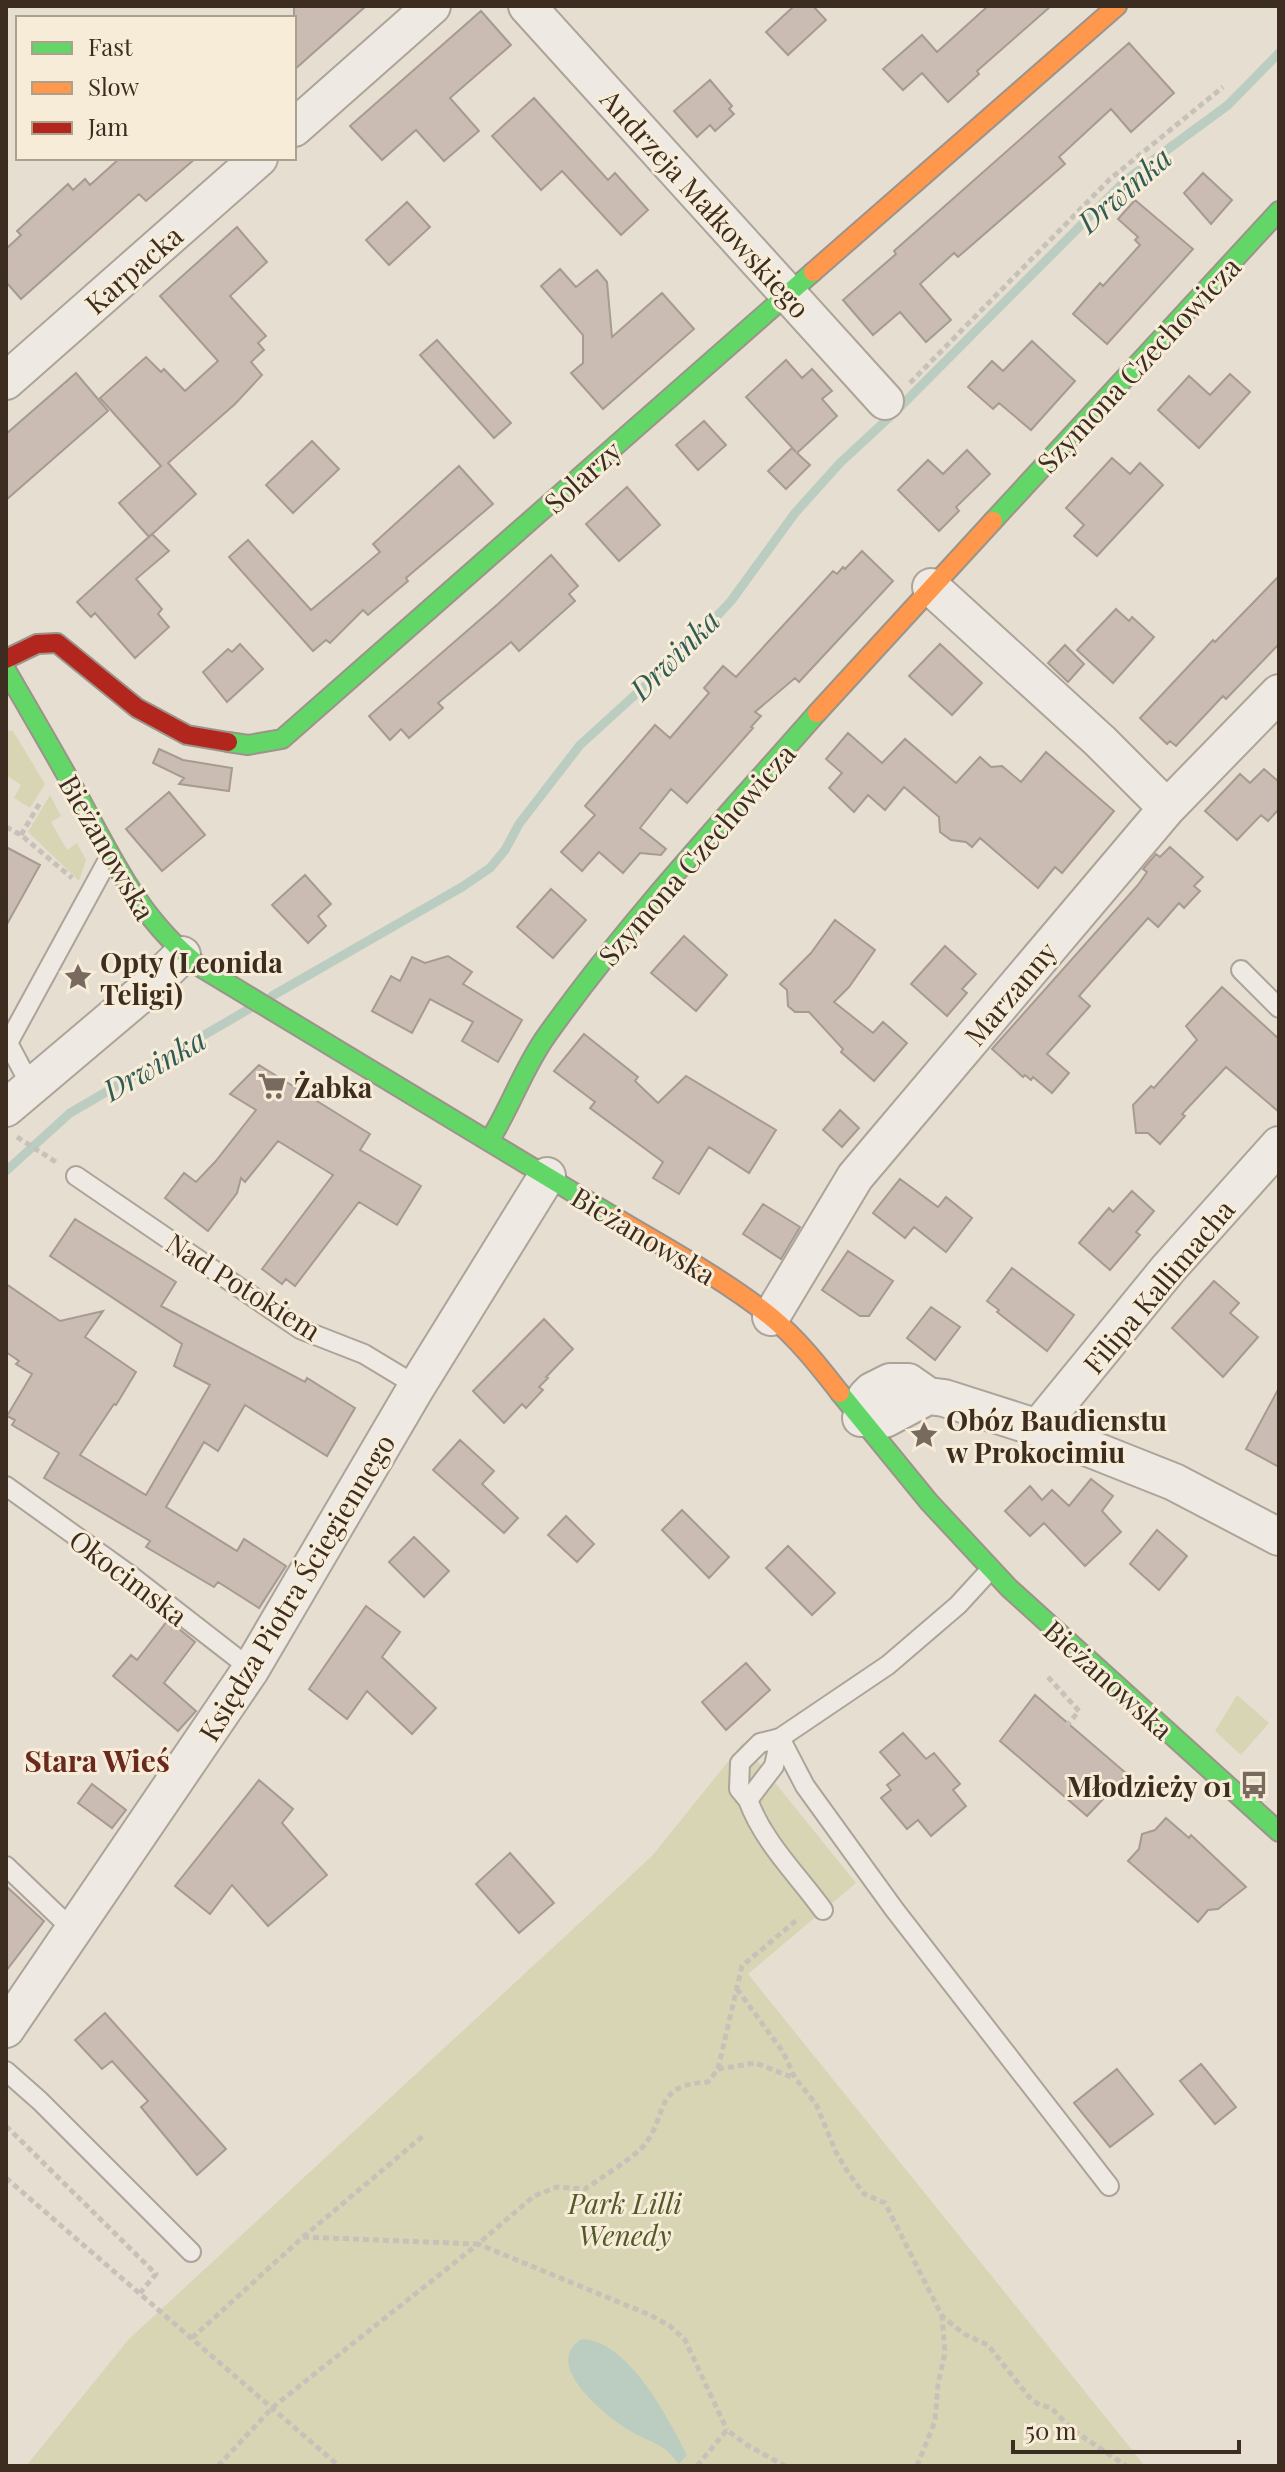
<svg xmlns="http://www.w3.org/2000/svg" width="1285" height="2472" font-family="'Playfair Display',serif">
<style>
.green{fill:#d8d5b4}
.water{fill:#bbccc1}
.lines{fill:none;stroke-linecap:round;stroke-linejoin:round}
.stream{stroke:#bbccc1;stroke-width:9}
.building{fill:#cabcb2;stroke:#a79a90;stroke-width:2}
.lane-casing{stroke:#aca499;stroke-width:22}
.street-casing{stroke:#aca499;stroke-width:40}
.fast-casing{stroke:#9c938a;stroke-width:22}
.slow-casing{stroke:#9c938a;stroke-width:22}
.jam-casing{stroke:#9c938a;stroke-width:22}
.path{stroke:#c7c1b9;stroke-width:5;stroke-dasharray:6 4;stroke-linecap:butt}
.lane{stroke:#eeeae3;stroke-width:18}
.street{stroke:#eeeae3;stroke-width:36}
.fast{stroke:#63d668;stroke-width:18}
.slow{stroke:#ff974d;stroke-width:18}
.jam{stroke:#b3261e;stroke-width:18}
.labels{text-anchor:middle;dominant-baseline:central;stroke-width:6;stroke-linejoin:round;paint-order:stroke}
.street-label{font-size:28px;fill:#3d2c20;stroke:#f7ecd8}
.poi-label{font-size:28px;font-weight:bold;fill:#3d2c20;stroke:#f7ecd8;text-anchor:start}
.park-label{font-size:28px;font-style:italic;fill:#505927;stroke:#f7ecd8}
.water-label{font-size:30px;font-style:italic;fill:#305c56;stroke:#f7ecd8}
.neighbourhood-label{font-size:30px;font-weight:bold;fill:#6a291f;stroke:#f7ecd8}
</style>
<rect width="100%" height="100%" fill="#e6ded1"/>
<!-- green -->
<path class="green" d="M6,730L13,731L45,784L30,808L14,798L21,785L6,775Z
M50,795L61,816L51,822L67,850L77,843L86,860L79,881L28,832Z
M1237,1695L1269,1723L1241,1755L1215,1731Z
M743,1743L856,1883L748,1974L1145,2466H26L129,2339L652,1856Z"/>
<!-- water -->
<path class="water" d="M582,2339C629,2341 668,2418 687,2455L679,2464C675,2460 671,2454 666,2450C654,2441 639,2437 627,2429C603,2414 541,2363 582,2339Z"/>
<g class="lines">
<!-- stream -->
<path class="stream" d="M272,996L462,887L490,868L505,850L519,824L580,745L691,644L731,601L795,513L840,463L894,413L1126,180L1228,105L1279,53
M6,1171L70,1113L249,1009"/>
</g>
<!-- building -->
<path class="building" d="M294,6H366L294,70Z
M794,6H813L826,20L788,55L766,32Z
M988,6H1051L977,71L979,74L948,102L922,73L903,90L883,69L922,35L937,52Z
M481,11L511,45L450,98L479,131L444,161L416,130L382,160L350,126Z
M1129,43L1174,93L1131,132L1111,109L1059,157L1065,164L958,257L954,253L920,284L951,320L926,342L900,312L873,335L843,300L896,254L894,251Z
M710,80L732,106L729,109L734,114L715,131L710,125L697,137L674,111Z
M534,98L608,180L615,173L648,210L621,235L562,171L541,190L492,136Z
M120,158H196L146,201L139,194L21,299L6,282V249L21,235L17,231L68,184L73,190L85,179L90,185Z
M1203,173L1232,200L1211,224L1184,193Z
M1135,200L1193,249L1107,344L1073,314L1100,283L1103,286L1140,245L1135,240L1138,237L1118,219Z
M407,202L430,227L389,265L366,240Z
M237,227L267,262L230,296L266,336L258,343L264,350L251,362L262,375L235,404L168,463L196,494L149,537L119,503L161,466L100,398L146,357L161,372L164,369L185,391L218,361L160,296Z
M560,269L576,287L597,270L607,282L612,337L662,293L694,329L603,409L571,373L583,363V335L541,286Z
M437,340L511,423L494,438L420,355Z
M1032,341L1075,381L1031,430L999,403L993,409L968,387L992,361L1003,371Z
M786,360L802,378L812,369L832,391L822,399L837,416L797,453L810,465L786,489L768,471L792,448L796,452L746,397Z
M76,373L108,411L6,500V434Z
M1230,374L1250,392L1199,448L1158,410L1189,376L1210,395Z
M704,421L726,445L698,470L676,445Z
M312,441L339,469L293,513L266,485Z
M967,450L990,474L956,507L959,511L939,531L898,490L928,460L943,474Z
M1112,458L1130,474L1140,463L1163,485L1097,556L1074,536L1084,525L1066,508Z
M459,466L493,504L406,578L408,581L368,615L363,610L330,643L326,640L313,651L229,557L248,540L311,610L380,552L373,544Z
M627,487L660,525L619,561L586,524Z
M152,534L169,551L136,579L162,609L158,614L169,627L135,658L95,613L91,617L77,602Z
M862,551L893,581L799,682L795,678L755,712L761,716L751,727L753,728L687,803L671,789L640,828L666,849L661,855L640,853L623,873L599,852L582,871L561,852L595,815L585,806L655,725L670,738L709,693L704,688L723,666L736,677L833,571L837,574L843,567L845,569Z
M551,555L578,586L569,594L575,601L519,651L511,642L438,703L443,708L409,738L401,729L390,740L369,716L498,604Z
M1279,576V644L1226,699L1223,696L1176,746L1170,741L1167,744L1140,718L1213,640L1215,642Z
M1116,609L1129,621L1132,617L1154,637L1113,683L1077,650Z
M240,644L263,669L227,702L203,672L228,649L232,652Z
M940,644L982,683L952,715L909,676Z
M1065,645L1084,664L1068,682L1048,663Z
M848,733L882,763L905,739L956,783L980,757L991,767L1002,766L1021,782L1046,752L1114,811L1062,873L1055,867L1038,888L980,838L972,847L966,842L951,840L940,832L939,817L904,787L885,810L868,795L854,812L829,788L842,773L826,759Z
M159,749L183,760L232,768L229,791L179,784L184,778L153,763Z
M1264,769L1279,782V809L1268,821L1261,815L1237,840L1205,811L1240,774L1250,783Z
M169,792L205,835L162,871L126,829Z
M6,847L40,865L6,926Z
M1170,847L1203,877L1194,886L1200,891L1184,908L1179,903L1158,927L1148,918L1079,996L1090,1006L1047,1054L1069,1073L1052,1093L1033,1077L1031,1080L1025,1075L1023,1077L992,1049L1138,885L1147,872L1143,869L1156,854L1160,857Z
M305,875L331,904L318,916L326,926L308,943L272,905Z
M551,889L586,920L553,958L517,927Z
M835,920L875,950L849,987L834,1002L873,1033L883,1022L907,1043L874,1081L841,1052L843,1049L809,1012H795L788,1006L787,990L780,984L811,953Z
M684,936L727,975L696,1011L651,973Z
M945,946L976,974L962,989L967,993L947,1016L911,984Z
M448,956L472,972L463,984L522,1020L498,1062L462,1041L473,1022L430,999L412,1033L372,1011L391,976L400,981L412,957L425,963Z
M1222,987L1279,1039V1112L1226,1067L1182,1114L1185,1116L1160,1144L1148,1133H1136L1133,1105L1151,1086L1154,1088L1197,1040L1186,1026Z
M584,1034L638,1077L635,1081L658,1103L686,1076L776,1130L749,1173L709,1147L679,1194L653,1178L663,1162L590,1108L595,1102L554,1071Z
M259,1065L370,1134L360,1150L421,1186L397,1225L359,1202L295,1286L286,1279L282,1284L262,1269L333,1175L278,1141L245,1182L241,1178L237,1193L208,1231L165,1198L184,1173L196,1182L215,1162L256,1110L230,1094Z
M840,1110L859,1128L842,1147L823,1130Z
M900,1179L938,1207L946,1197L972,1218L946,1252L914,1227L905,1238L873,1213Z
M1132,1191L1154,1211L1136,1232L1140,1235L1110,1270L1079,1243L1109,1208L1113,1212Z
M763,1204L800,1227L781,1259L743,1234Z
M75,1219L176,1282L161,1306L305,1382L307,1378L355,1408L327,1456L245,1405L218,1451L204,1442L166,1507L237,1551L244,1539L286,1566L259,1608L218,1582L214,1587L146,1547L150,1541L44,1478L59,1453L12,1425L15,1420L7,1416L32,1374L16,1364L19,1361L6,1352V1284L60,1321L103,1311L85,1337L136,1372L116,1405L114,1404L80,1455L146,1495L210,1385L174,1366L182,1344L50,1256Z
M848,1251L893,1281L869,1316H860L822,1290Z
M1012,1268L1074,1315L1047,1351L997,1312L999,1310L987,1301Z
M1214,1281L1239,1303L1230,1313L1258,1337L1223,1377L1172,1328Z
M931,1307L960,1327L935,1360L907,1338Z
M544,1319L573,1349L546,1377L548,1378L539,1387L543,1390L526,1408L522,1404L504,1423L473,1391Z
M1279,1388V1467L1246,1449Z
M460,1440L494,1471L482,1484L518,1518L504,1533L433,1470Z
M1091,1479L1113,1496L1102,1511L1121,1532L1085,1566L1044,1523L1030,1536L1005,1511L1030,1486L1042,1500L1052,1490L1069,1506Z
M682,1510L729,1557L709,1578L662,1530Z
M566,1516L594,1544L577,1562L548,1535Z
M1157,1530L1187,1556L1159,1590L1130,1564Z
M414,1537L449,1571L424,1597L389,1562Z
M788,1546L835,1593L812,1615L766,1568Z
M366,1606L400,1632L382,1657L436,1708L412,1734L367,1691L347,1719L309,1689Z
M168,1620L195,1642L164,1683L196,1711L178,1731L113,1676L131,1655L137,1660Z
M746,1663L770,1690L726,1730L702,1702Z
M1035,1695L1127,1774L1087,1816L1000,1741Z
M903,1733L926,1759L934,1753L960,1784L953,1790L966,1806L931,1836L918,1820L907,1829L881,1798L891,1790L887,1785L900,1775L880,1752Z
M259,1780L293,1809L282,1823L327,1875L268,1926L232,1885L210,1914L175,1886Z
M92,1784L126,1810L112,1828L78,1803Z
M1166,1818L1189,1838L1191,1835L1246,1887L1218,1909L1208,1910L1198,1922L1128,1861L1139,1849L1142,1834L1155,1830Z
M510,1853L554,1903L519,1933L476,1884Z
M6,1886L44,1921L6,1971Z
M105,2013L226,2149L197,2175L141,2107L148,2101L112,2061L102,2069L75,2040Z
M1201,2064L1236,2107L1215,2124L1180,2081Z
M1117,2069L1153,2114L1110,2147L1074,2103Z"/>
<g class="lines">
<defs>
<path id="lane" d="M1241,970L1279,1008
M32,1088L8,1043L109,858
M76,1176L300,1329L364,1354L417,1386
M6,1486L130,1575L251,1669
M991,1569L958,1605L888,1665L780,1738L805,1786L894,1909L1109,2186
M748,1800L739,1789L740,1763L760,1743L780,1738L774,1766L748,1800C764,1843 797,1874 823,1910
M6,1866L74,1931
M6,2071L40,2101L191,2252"/>
<path id="street" d="M527,6L885,401
M294,128L432,6
M6,381L259,158
M931,587L1100,741L1167,808
M6,1108L148,988L182,955
M771,1317L855,1177L1167,808L1279,693
M928,1396L885,1419L861,1418L866,1397L872,1391L890,1382H908L928,1396L944,1398L1038,1428L1174,1482L1279,1537
M1038,1428L1168,1269L1279,1145
M6,2029L251,1669L417,1386L547,1176"/>
<path id="fast" d="M993,521L1279,211
M6,670C31,713 56,756 80,799C115,864 142,922 202,968L614,1217
M228,742L248,745L282,739L813,272
M489,1141C511,1107 523,1068 547,1035C628,921 725,818 817,713
M840,1393L929,1502L1009,1588L1279,1832"/>
<path id="slow" d="M813,272L1117,6
M817,713L993,521
M614,1217C666,1248 722,1278 770,1316C797,1338 819,1366 840,1393"/>
<path id="jam" d="M6,659L37,644L57,643L137,708L187,735L228,742"/>
</defs>
<!-- lane casing -->
<use href="#lane" class="lane-casing"/>
<!-- street casing -->
<use href="#street" class="street-casing"/>
<!-- fast casing -->
<use href="#fast" class="fast-casing"/>
<!-- slow casing -->
<use href="#slow" class="slow-casing"/>
<!-- jam casing -->
<use href="#jam" class="jam-casing"/>
<!-- path -->
<path class="path" d="M910,383L1110,179L1223,87
M6,827L21,835L72,878
M21,835L41,801
M17,1137L59,1164
M1048,1677L1079,1711L1063,1730
M737,1989L783,2052L795,2078L816,2104L836,2152L847,2171L864,2194L885,2203L942,2316L964,2334L988,2345L1029,2397L1038,2404L1051,2408L1073,2430L1126,2466
M718,2069L756,2063L794,2078
M6,2126L156,2274L140,2293
M6,2178L339,2466
M303,2237L478,2244L534,2196L557,2187L585,2189C599,2179 637,2156 646,2143C669,2110 654,2085 708,2082L718,2069L742,1966L799,1918
M192,2338L303,2237L423,2136
M218,2466L273,2407L478,2244L650,2315L670,2326L685,2340L727,2430
M697,2466L727,2430L747,2445L785,2466
M917,2466L935,2421L938,2384L945,2353L942,2316"/>
<!-- lane -->
<use href="#lane" class="lane"/>
<!-- street -->
<use href="#street" class="street"/>
<!-- fast -->
<use href="#fast" class="fast"/>
<!-- slow -->
<use href="#slow" class="slow"/>
<!-- jam -->
<use href="#jam" class="jam"/>
</g>
<!-- icons -->
<defs>
<symbol id="sight-bare" viewBox="-9 -9 18 18"><path d="M0-6L1.8-2.2L6-1.7L2.9 1.2L3.7 5.4L0 3.3L-3.7 5.4L-2.9 1.2L-6-1.7L-1.8-2.2Z" fill="#786a5e" stroke="#f7ecd8" stroke-width="2.5" paint-order="stroke"/></symbol>
<symbol id="supermarket-bare" viewBox="-9 -9 18 18"><path d="M-6-5.5h2.5l.6 2H6L4.5 2H-2.5L-4.4-4H-6ZM-1.5 3.2a1.3 1.3 0 1 0 .1 0ZM3 3.2a1.3 1.3 0 1 0 .1 0Z" fill="#786a5e" stroke="#f7ecd8" stroke-width="2.5" paint-order="stroke"/></symbol>
<symbol id="bus-bare" viewBox="-9 -9 18 18"><path d="M-5-6H5V4H4V6H2V4H-2V6H-4V4H-5ZM-3.5-4V0h7V-4ZM-3.5 1.2v1.5H-2V1.2ZM2 1.2v1.5H3.5V1.2Z" fill="#786a5e" stroke="#f7ecd8" stroke-width="2.5" paint-order="stroke"/></symbol>
</defs>
<g fill-rule="evenodd">
<use href="#sight-bare" x="58" y="957" width="40" height="40"/>
<use href="#supermarket-bare" x="252" y="1066" width="40" height="40"/>
<use href="#sight-bare" x="904" y="1415" width="40" height="40"/>
<use href="#bus-bare" x="1234" y="1765" width="40" height="40"/>
</g>
<g class="labels">
<!-- street labels -->
<g class="street-label">
<text transform="translate(706 203) rotate(48)">Andrzeja Małkowskiego</text>
<text transform="translate(133 269) rotate(-41)">Karpacka</text>
<text transform="translate(1138 364) rotate(-47)">Szymona Czechowicza</text>
<text transform="translate(582 476) rotate(-42)">Solarzy</text>
<text transform="translate(108 847) rotate(60)">Bieżanowska</text>
<text transform="translate(696 854) rotate(-49)">Szymona Czechowicza</text>
<text transform="translate(1010 993) rotate(-50)">Marzanny</text>
<text transform="translate(644 1235) rotate(31)">Bieżanowska</text>
<text transform="translate(244 1286) rotate(32)">Nad Potokiem</text>
<text transform="translate(1158 1286) rotate(-50)">Filipa Kallimacha</text>
<text transform="translate(129 1577) rotate(37)">Okocimska</text>
<text transform="translate(296 1587) rotate(-59)">Księdza Piotra Ściegiennego</text>
<text transform="translate(1109 1679) rotate(42)">Bieżanowska</text>
</g>
<!-- poi labels -->
<g class="poi-label">
<text x="100" y="961">Opty (Leonida<tspan x="100" dy="32">Teligi)</tspan></text>
<text x="294" y="1086">Żabka</text>
<text x="946" y="1419">Obóz Baudienstu<tspan x="946" dy="32">w Prokocimiu</tspan></text>
<text x="1232" y="1785" text-anchor="end">Młodzieży 01</text>
</g>
<!-- park labels -->
<g class="park-label">
<text x="625" y="2202">Park Lilli<tspan x="625" dy="32">Wenedy</tspan></text>
</g>
<!-- water labels -->
<g class="water-label">
<text transform="translate(1124 189) rotate(-41)">Drwinka</text>
<text transform="translate(674 654) rotate(-45)">Drwinka</text>
<text transform="translate(154 1064) rotate(-30)">Drwinka</text>
</g>
<!-- neighbourhood labels -->
<g class="neighbourhood-label">
<text x="97" y="1760">Stara Wieś</text>
</g>
</g>
<!-- border -->
<rect width="1285" height="2472" fill="none" stroke="#3d2c20" stroke-width="16"/>
<!-- legend -->
<rect x="16" y="16" width="280" height="144" fill="#f7ecd8" stroke="#ad9f8e" stroke-width="2"/>
<rect x="32" y="42" width="40" height="12" fill="#63d668" stroke="#ad9f8e" stroke-width="2"/>
<text x="88" y="56" font-size="24" fill="#3d2c20">Fast</text>
<rect x="32" y="82" width="40" height="12" fill="#ff974d" stroke="#ad9f8e" stroke-width="2"/>
<text x="88" y="96" font-size="24" fill="#3d2c20">Slow</text>
<rect x="32" y="122" width="40" height="12" fill="#b3261e" stroke="#ad9f8e" stroke-width="2"/>
<text x="88" y="136" font-size="24" fill="#3d2c20">Jam</text>
<!-- scale -->
<path d="M1013 2440v12h226v-12" fill="none" stroke="#3d2c20" stroke-width="4"/>
<text x="1025" y="2440" font-size="24" fill="#3d2c20" stroke="#f7ecd8" stroke-width="6" paint-order="stroke">50 m</text>
</svg>
